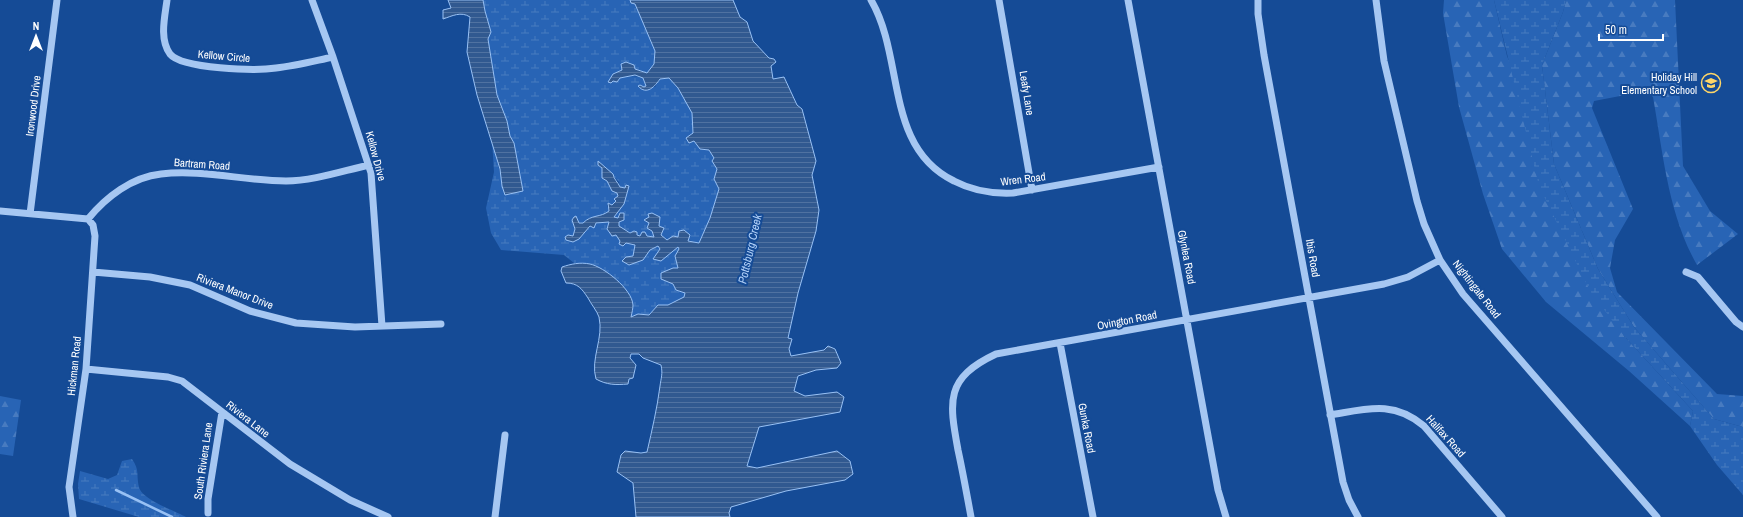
<svg xmlns="http://www.w3.org/2000/svg" width="1743" height="517" font-family="'Archivo Narrow',sans-serif">
<style>
.forest{fill:url(#forest-firs)}
.wetland{fill:url(#wetland-marsh)}
.water{fill:url(#water-rules);stroke:#98c1f5}
.lines{fill:none;stroke-linecap:round;stroke-linejoin:round}
.stream{stroke:#98c1f5;stroke-width:2.5}
.minor{stroke:#a6c7f2;stroke-width:7}
.labels{text-anchor:middle;dominant-baseline:central;stroke-width:4;stroke-linejoin:round;paint-order:stroke}
.street-label{font-size:11px;fill:#fff;stroke:#154b96}
.poi-label{font-size:11px;fill:#fff;stroke:#154b96;text-anchor:end}
.water-label{font-size:12px;font-style:italic;fill:#b2d1f9;stroke:#154b96}
</style>
<defs>
<pattern id="forest-firs" width="22" height="20" patternUnits="userSpaceOnUse"><rect width="22" height="20" fill="#2864b5"/><path d="M5 1l3.5 6h-7zM16 11l3.5 6h-7z" fill="#487bc0"/></pattern>
<pattern id="wetland-marsh" width="20" height="14" patternUnits="userSpaceOnUse"><rect width="20" height="14" fill="#2864b5"/><path d="M1 5h8M5 5V1M11 12h8M15 12V8" fill="none" stroke="#487bc0"/></pattern>
<pattern id="water-rules" width="6" height="5" patternUnits="userSpaceOnUse"><rect width="6" height="5" fill="#315990"/><path d="M0 2.5h6" fill="none" stroke="#5072a1"/></pattern>
</defs>
<rect width="100%" height="100%" fill="#154b96"/>
<!-- forest -->
<path class="forest" d="M1444,0H1494L1507,56L1624,336L1693,411L1690,426L1629,371L1546,302L1502,249L1483,194L1459,107L1443,13Z
M1566,0H1675L1683,166L1710,211L1738,234L1697,265C1668,214 1663,153 1653,97L1646,91L1594,101L1592,108L1633,209L1615,240L1610,268L1617,292L1717,394L1743,396V427L1714,419L1634,327L1598,269L1554,164L1542,65L1563,12Z
M0,396L21,400L13,456L0,454Z"/>
<!-- wetland -->
<path class="wetland" d="M483,0H630L631,3L635,4L655,51L654,64L647,73L635,69L634,65L626,62L621,64L622,70L613,74V81C623,76 632,75 643,78L646,86L640,88L655,87L660,79L669,78L678,88L693,113V133L686,138L694,141L700,149L709,150L714,158L712,161L717,169L714,179L719,189L710,218L699,243L678,237L667,240L661,235L659,226L649,217V223L654,237C641,236 631,234 619,226L618,218L616,219L614,217L624,204L629,186L625,188L620,187L619,182L605,167H602L612,191L617,193V201L612,205H607L609,211C599,219 593,213 583,223L572,220L575,229L573,236L568,235L579,239C588,226 594,223 609,222L621,241L619,244L626,243L635,245L633,256L630,257L632,263L643,260L650,250L659,246L660,249L657,255L678,247L679,249L676,259L679,269L673,284L676,290L685,293L684,297L668,305H658L649,315L638,314L631,317L609,274L591,264L574,263L564,255L501,250L491,233L486,208L494,172L492,139L505,194L523,190L514,143L510,136L507,121L497,95L488,39L491,32L485,11Z
M1494,0H1566L1563,12L1542,65L1554,164L1598,269L1634,327L1714,419L1743,427V495L1717,465L1690,426L1693,411L1624,336L1590,291L1539,186Z
M132,459C140,471 136,474 139,487C141,499 175,511 186,517H139L79,499L78,484L80,471L108,479L117,475L122,461Z"/>
<!-- water -->
<path class="water" d="M448,0H483L485,11L491,32L488,39L497,95L507,121L510,136L514,143L523,191L505,195L502,186L500,169L477,95L467,52L470,17C461,11 452,16 443,19V10L451,8Z
M630,0H733L740,17L747,22L753,41L769,58L774,59L776,62L771,66L773,79L784,77L797,105L802,109L816,161L812,175L819,210L816,231L798,293L788,338L792,339L789,349L791,356L824,350L828,346L835,349L841,363L837,368L816,370L798,376L794,391L805,396L837,392L844,397L840,412L759,427L747,466L757,468L837,451L850,461L853,474L845,480L786,491L731,507L729,513L730,517H636L633,483L617,472L621,455L625,451L641,453L647,452C652,430 657,409 660,386C661,378 663,374 661,365L643,358L639,354H631L630,358L636,365L633,378L629,379L628,384C615,385 607,385 596,379C590,359 604,338 599,317C597,311 591,304 588,298C582,289 578,283 566,283L561,271L562,267C571,264 580,262 590,264C604,267 632,289 633,305C633,308 632,313 631,317L638,314L649,315L658,305H668L684,297L685,293L676,290L673,284L661,279V273L673,268H678L675,256L679,249L678,247L661,261L653,259L660,249L658,246L650,250L643,260L629,265L622,261L626,257L633,256L635,245L626,243L623,246L619,244L620,241L616,235L612,236L607,229L609,222L596,223L594,228L590,226L579,239L573,242L566,240L565,237L568,235L573,236L575,229L572,220L574,217L576,216L579,223H583C592,214 600,218 609,211L608,203L612,205L616,201L614,199L618,196L617,193L612,191L607,181L602,178V168L598,165V161L613,174C614,180 618,182 620,187L625,188L626,185L629,186L624,204L614,217L618,218L620,213H624V220L619,222V226L630,233L634,231L637,232V235L640,236L642,232H645L647,236L654,237L652,231L647,228L649,223L644,220L649,217L648,214L652,213L660,217L659,226L664,228L661,235L667,240L673,236L678,237L679,231L684,230L690,235L688,241L699,243L710,218L719,189L714,179L717,169L712,161L714,158L709,150L700,149L694,141L689,143L686,138L693,133L692,113L678,88L669,78L660,79C655,86 647,96 638,86L640,85L644,87L646,86L643,78L635,75L620,78L617,82L613,81L611,83L608,82L613,74L622,70L621,64L626,62L634,65L635,69L647,73L654,64L655,51L635,4L631,3Z"/>
<g class="lines">
<!-- stream -->
<path class="stream" d="M116,490L172,517"/>
<!-- minor -->
<path class="minor" d="M167,0C165,16 159,39 170,54C182,69 256,71 276,68C295,66 314,61 333,57
M312,0L333,57L371,173L382,326
M871,0C905,58 884,147 954,181C973,191 991,194 1013,193L1159,167
M999,0L1032,190
M1128,0L1218,490L1226,517
M1258,0V14L1264,55L1343,482L1349,500L1358,517
M1376,0L1384,61L1417,201L1424,224L1440,260L1463,294L1657,517
M0,211L88,219C106,197 132,177 161,174C201,169 245,181 286,181C313,181 342,171 369,165
M30,214L57,0
M93,272L150,277L190,285L250,311L296,323L355,327L441,324
M1686,272L1698,277L1736,322L1743,327
M1060,343L1093,517
M86,369L168,377L182,381L290,464L350,500L388,517
M1330,415C1367,409 1393,400 1424,426L1502,517
M208,513V499L222,412
M73,517L69,487L86,369L95,236L93,225L88,219
M495,517L505,435
M971,517C967,495 963,473 958,450C949,401 945,378 996,354L1384,284L1408,277L1440,260"/>
</g>
<!-- icons -->
<defs>
<symbol id="school-ring" viewBox="-11 -11 22 22"><circle r="9.5" fill="#154b96" stroke="#ffd667" stroke-width="1.5"/><path d="M0-5L7-2L0 1L-7-2ZM-4 1L0 2.5L4 1V4Q0 6-4 4Z" fill="#ffd667"/></symbol>
</defs>
<g fill-rule="evenodd">
<use href="#school-ring" x="1700" y="72" width="22" height="22"/>
</g>
<g class="labels">
<!-- street labels -->
<g class="street-label">
<text transform="translate(224 56) rotate(5)">Kellow Circle</text>
<text transform="translate(1027 93) rotate(81)">Leafy Lane</text>
<text transform="translate(33 106) rotate(-83)">Ironwood Drive</text>
<text transform="translate(376 156) rotate(75)">Kellow Drive</text>
<text transform="translate(202 164) rotate(4)">Bartram Road</text>
<text transform="translate(1023 179) rotate(-7)">Wren Road</text>
<text transform="translate(1187 257) rotate(79)">Glynlea Road</text>
<text transform="translate(1313 258) rotate(80)">Ibis Road</text>
<text transform="translate(1477 289) rotate(52)">Nightingale Road</text>
<text transform="translate(235 291) rotate(21)">Riviera Manor Drive</text>
<text transform="translate(1127 320) rotate(-11)">Ovington Road</text>
<text transform="translate(74 366) rotate(-84)">Hickman Road</text>
<text transform="translate(248 419) rotate(38)">Riviera Lane</text>
<text transform="translate(1087 428) rotate(79)">Gunka Road</text>
<text transform="translate(1446 436) rotate(48)">Halifax Road</text>
<text transform="translate(203 461) rotate(-82)">South Riviera Lane</text>
</g>
<!-- poi labels -->
<g class="poi-label">
<text x="1697" y="77">Holiday Hill<tspan x="1697" dy="13">Elementary School</tspan></text>
</g>
<!-- water labels -->
<g class="water-label">
<text transform="translate(750 249) rotate(-77)">Pottsburg Creek</text>
</g>
</g>
<!-- north arrow -->
<g transform="translate(36 36)" stroke="#154b96" stroke-width="3" paint-order="stroke">
<path d="M0-3L7 15L0 10L-7 15Z" fill="#ffffff"/>
<text y="-6" font-size="11" font-weight="bold" text-anchor="middle" fill="#ffffff">N</text>
</g>
<!-- scale -->
<path d="M1599 34v6h64v-6" fill="none" stroke="#ffffff" stroke-width="2"/>
<text x="1605" y="34" font-size="12" fill="#ffffff" stroke="#154b96" stroke-width="3" paint-order="stroke">50 m</text>
</svg>
